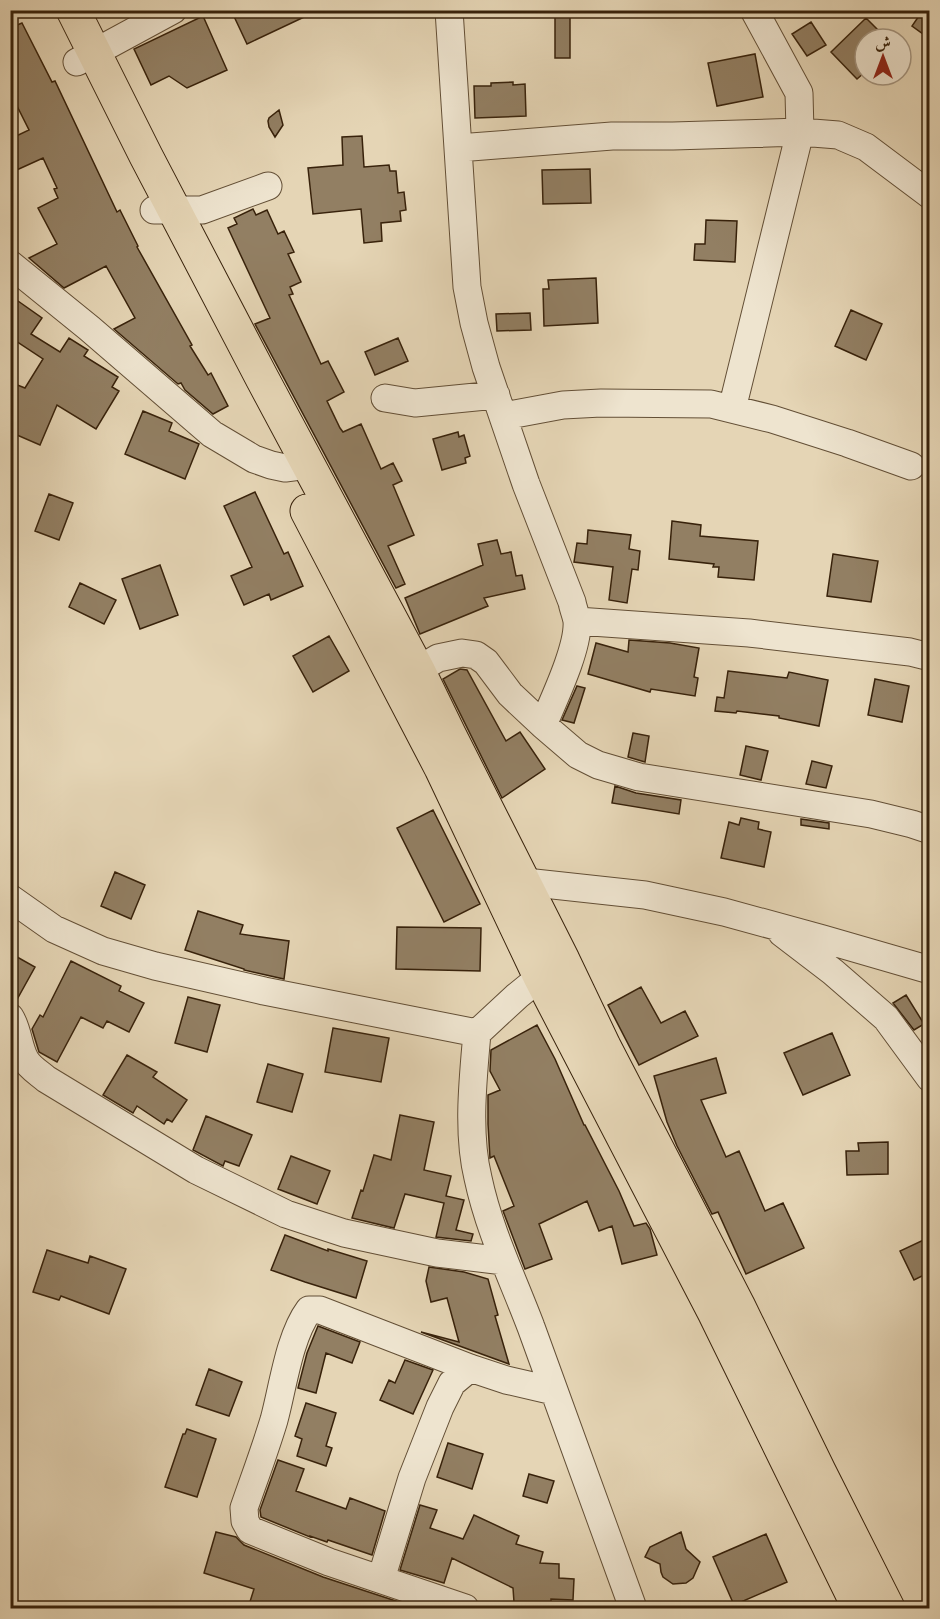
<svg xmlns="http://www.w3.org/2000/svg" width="940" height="1619" font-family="'Sorts Mill Goudy',Amiri,serif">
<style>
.building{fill:#927f63;stroke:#38220b;stroke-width:1.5}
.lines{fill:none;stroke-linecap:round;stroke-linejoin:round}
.minor-casing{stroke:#634f36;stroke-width:29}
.major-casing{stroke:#38220b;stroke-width:35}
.minor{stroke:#eee4cf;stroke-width:27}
.major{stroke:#e5d5b5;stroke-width:33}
</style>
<rect width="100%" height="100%" fill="#e5d5b5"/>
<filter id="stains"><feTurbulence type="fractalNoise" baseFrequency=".00333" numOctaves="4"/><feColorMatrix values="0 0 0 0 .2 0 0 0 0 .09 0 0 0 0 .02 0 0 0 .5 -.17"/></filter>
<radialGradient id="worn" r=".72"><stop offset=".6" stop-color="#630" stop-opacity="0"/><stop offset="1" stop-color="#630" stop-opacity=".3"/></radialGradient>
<!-- building -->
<path class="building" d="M231,10H319L247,44Z
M923,10H930V39L912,26Z
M555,13H570V58H555Z
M203,16L227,70L187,88L169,76L151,85L134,49Z
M866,18L887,39H865V72L857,79L831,52Z
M811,22L826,45L807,56L792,34Z
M22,23L52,82L55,81L117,212L120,210L138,246L137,247L192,345L190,346L208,375L211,373L228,406L213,414L185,390L181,383L178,384L114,329L135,318L106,266L64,288L29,258L57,244L38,208L58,198L54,189L57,188L43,158L10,173V139L29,130L10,92V28Z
M755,54L763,97L717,106L708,63Z
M513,82V85L525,84L526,116L475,118L474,86H491V83Z
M279,110L283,125L275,137L269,127L268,121L269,118Z
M362,136L364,167L389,165L390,171H396L398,193L404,192L406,210L400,211L401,221L381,223L382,241L364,243L361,209L313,214L308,168L343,165L342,137Z
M590,169L591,203L543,204L542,170Z
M253,209L256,215L267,210L278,234L284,231L294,252L288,254L301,282L290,287L293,294L289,295L321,364L328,361L344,392L327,401L340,428L343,432L361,424L381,469L393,463L402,481L393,485L414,535L388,546L405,584L396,588L255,324L270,318L228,228L237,224L234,218Z
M706,220L737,221L735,262L694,260L695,244H705Z
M596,278L598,323L544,326L543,289H549L548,280Z
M18,301L42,318L31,334L60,352L69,338L88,350L84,356L118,377L112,387L119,391L96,429L57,405L40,445L10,432V382L25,388L43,359L10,337V312Z
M851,310L882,324L866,360L835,346Z
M530,313L531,330L497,331L496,314Z
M398,338L408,361L375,375L365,352Z
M143,411L172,423L169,431L199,444L185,479L125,454Z
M458,432L459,437L464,435L470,456L465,458L466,463L442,470L433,439Z
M255,492L284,554L288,552L303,586L271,600L269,594L244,605L231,576L252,567L224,506Z
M49,494L73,503L59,540L35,531Z
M672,521L701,525L700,536L758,541L754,580L718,577L719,567H713L714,564L669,559Z
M588,530L631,535L629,549L640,551L638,570L632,569L627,603L609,600L613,567L574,562L577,543L587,544Z
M497,540L501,554L511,552L516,576L522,575L525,589L484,598L488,606L420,634L405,598L483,565L478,544Z
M833,554L878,561L871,602L827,596Z
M160,565L178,615L140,629L122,579Z
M80,583L116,600L104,624L69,607Z
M329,636L349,671L313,692L293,656Z
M629,640L670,643L699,648L694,677L698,678L695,696L651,689L650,692L588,674L596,643L628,652Z
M460,669L467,670L506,741L520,732L545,769L502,798L443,679Z
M728,671L787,678L789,672L828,680L819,726L779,718V716L737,711L736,713L715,711L717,697L724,698Z
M875,679L909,686L902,722L868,715Z
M577,686L585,688L574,723L562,720Z
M633,733L649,736L645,762L628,757Z
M746,746L768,751L761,780L740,775Z
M812,761L832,766L826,788L806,784Z
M615,786L636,793L681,800L679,814L612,803Z
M433,810L480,904L444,922L397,828Z
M741,818L759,822L758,829L771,832L764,867L721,858L729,822L739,825Z
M801,819L829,823V829L801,825Z
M115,872L145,885L131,919L101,906Z
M198,911L243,925L240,934L289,941L284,979L244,970V969L185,950Z
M397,927L481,928L480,971L396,969Z
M10,953L35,967L15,1003L10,1001Z
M71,961L121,986L119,991L144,1003L129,1032L107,1021L103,1028L81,1017L57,1062L39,1052L32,1029L40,1015L43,1017Z
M641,987L661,1023L685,1011L698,1036L639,1065L608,1005Z
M906,995L924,1024L914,1030L893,1003Z
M188,997L220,1005L207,1052L175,1043Z
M537,1025L555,1059L584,1125H585L619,1191L634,1226L646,1223L650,1229L657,1255L622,1264L612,1226L599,1231L587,1201L539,1224L552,1259L525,1269L503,1211L514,1206L494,1156L490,1158L488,1124V1095L500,1090L490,1071L491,1050Z
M333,1028L389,1038L381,1082L325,1072Z
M832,1033L850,1075L803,1095L784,1053Z
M127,1055L157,1072L153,1077L187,1100L172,1122L167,1119L164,1124L137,1106L133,1113L103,1095Z
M716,1058L726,1093L701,1100L726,1157L739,1151L765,1211L783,1203L804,1248L746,1274L718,1212L712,1214L677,1146L667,1122L654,1076Z
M268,1064L303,1074L292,1112L257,1102Z
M400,1115L434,1122L424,1170L451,1176L446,1196L464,1200L456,1230L473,1234L471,1241L436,1237L444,1203L405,1194L394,1228L352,1218L361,1190L363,1191L374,1155L391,1160Z
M206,1116L252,1135L239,1166L225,1161L223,1166L193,1150Z
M888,1142V1174L847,1175L846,1151H859L858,1143Z
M291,1156L330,1171L317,1204L278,1189Z
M285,1235L328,1251V1249L367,1261L356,1298L305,1282L271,1270Z
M930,1237V1272L914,1280L900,1251Z
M47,1250L88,1263L90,1256L126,1269L109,1314L61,1296L59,1300L33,1292Z
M429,1267L464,1272L488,1279L498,1315L495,1316L509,1364L421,1332L459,1342L447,1298L431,1302L426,1281Z
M318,1326L360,1342L352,1363L326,1353L316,1393L298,1388L307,1353Z
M405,1360L433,1370L413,1414L380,1400L389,1380L395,1383Z
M209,1369L242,1382L229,1416L196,1405Z
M306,1403L336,1413L326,1446L332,1448L326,1466L297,1456L302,1439L295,1436Z
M187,1429L216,1439L197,1497L165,1487L183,1434H185Z
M448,1443L483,1454L472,1489L437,1477Z
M278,1460L304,1469L296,1491L346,1509L350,1498L385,1511L372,1555L328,1540L327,1542L310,1536V1537L261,1517L260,1510Z
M529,1474L554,1481L547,1503L523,1496Z
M420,1505L437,1510L430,1528L463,1539L474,1515L519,1536L516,1544L543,1552L540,1563L559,1564V1578L574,1579L573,1600L551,1599V1606L514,1602L513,1588L452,1558L444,1583L400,1570Z
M216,1532L236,1537L244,1545L323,1577L405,1604L404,1608H248L254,1589L204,1573Z
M681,1532L686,1549L700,1562L693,1578L686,1583L673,1584L663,1577L661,1572L660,1564L645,1557L650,1547Z
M766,1534L787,1582L734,1605L713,1557Z"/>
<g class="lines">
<defs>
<path id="minor" d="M449,10L467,287L474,323L486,367L526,484L572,602C573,608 576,615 577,621C579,647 554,699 543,725
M77,62L173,10
M458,148L612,136H673L800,132L838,135L866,147L930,195
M154,210H202L268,186
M10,264L89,328L212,434L254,459L271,465L285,468L308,465
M385,398L415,403L496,395
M732,409L800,132L799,93L754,10
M504,416L563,405L601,403L711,404L772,419L847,443L911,466
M577,621L749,633L910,652L930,657
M399,678L418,670L438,658L462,653L476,655L486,662L510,694L543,725L578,755L598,765L639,777L871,814L912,824L930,830
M507,880L645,895L724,912L823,939L930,970
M10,898L54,929L103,951L155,966L264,991L477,1033L517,996L554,966
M782,933L833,972L886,1018L930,1078
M10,1017C18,1029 18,1046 25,1059C29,1067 39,1073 46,1079L196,1170L286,1214L344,1233L437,1253L504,1261
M477,1033C473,1079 467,1133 478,1178C489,1230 512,1277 531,1327C565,1421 599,1515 633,1608
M381,1579L412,1478L440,1407L452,1383L470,1368
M465,1608L329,1562L250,1530L245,1521L244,1508C254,1479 265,1450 274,1420C283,1387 289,1337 309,1310H320L470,1368L506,1380L554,1391"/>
<path id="major" d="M73,10L146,156L263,380L418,670L449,734L563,960L604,1046L738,1305L819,1471L888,1608
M307,511L441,768L540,977L715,1314L859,1608"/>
</defs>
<!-- minor casing -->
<use href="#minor" class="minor-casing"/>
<!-- major casing -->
<use href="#major" class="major-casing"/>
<!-- minor -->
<use href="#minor" class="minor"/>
<!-- major -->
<use href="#major" class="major"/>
</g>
<!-- margin -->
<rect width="940" height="1619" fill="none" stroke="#e5d5b5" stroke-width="36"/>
<rect x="12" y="12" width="916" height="1595" fill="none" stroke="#38220b" stroke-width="3"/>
<rect x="18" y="18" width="904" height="1583" fill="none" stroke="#38220b" stroke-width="1.5"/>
<!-- north arrow -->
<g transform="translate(883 57)"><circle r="28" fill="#eee4cf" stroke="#a59681" stroke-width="1.5"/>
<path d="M0-4.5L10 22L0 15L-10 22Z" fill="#8f2418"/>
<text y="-9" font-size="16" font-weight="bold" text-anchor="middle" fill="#38220b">ش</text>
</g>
<rect width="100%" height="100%" filter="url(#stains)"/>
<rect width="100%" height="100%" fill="url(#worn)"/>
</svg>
